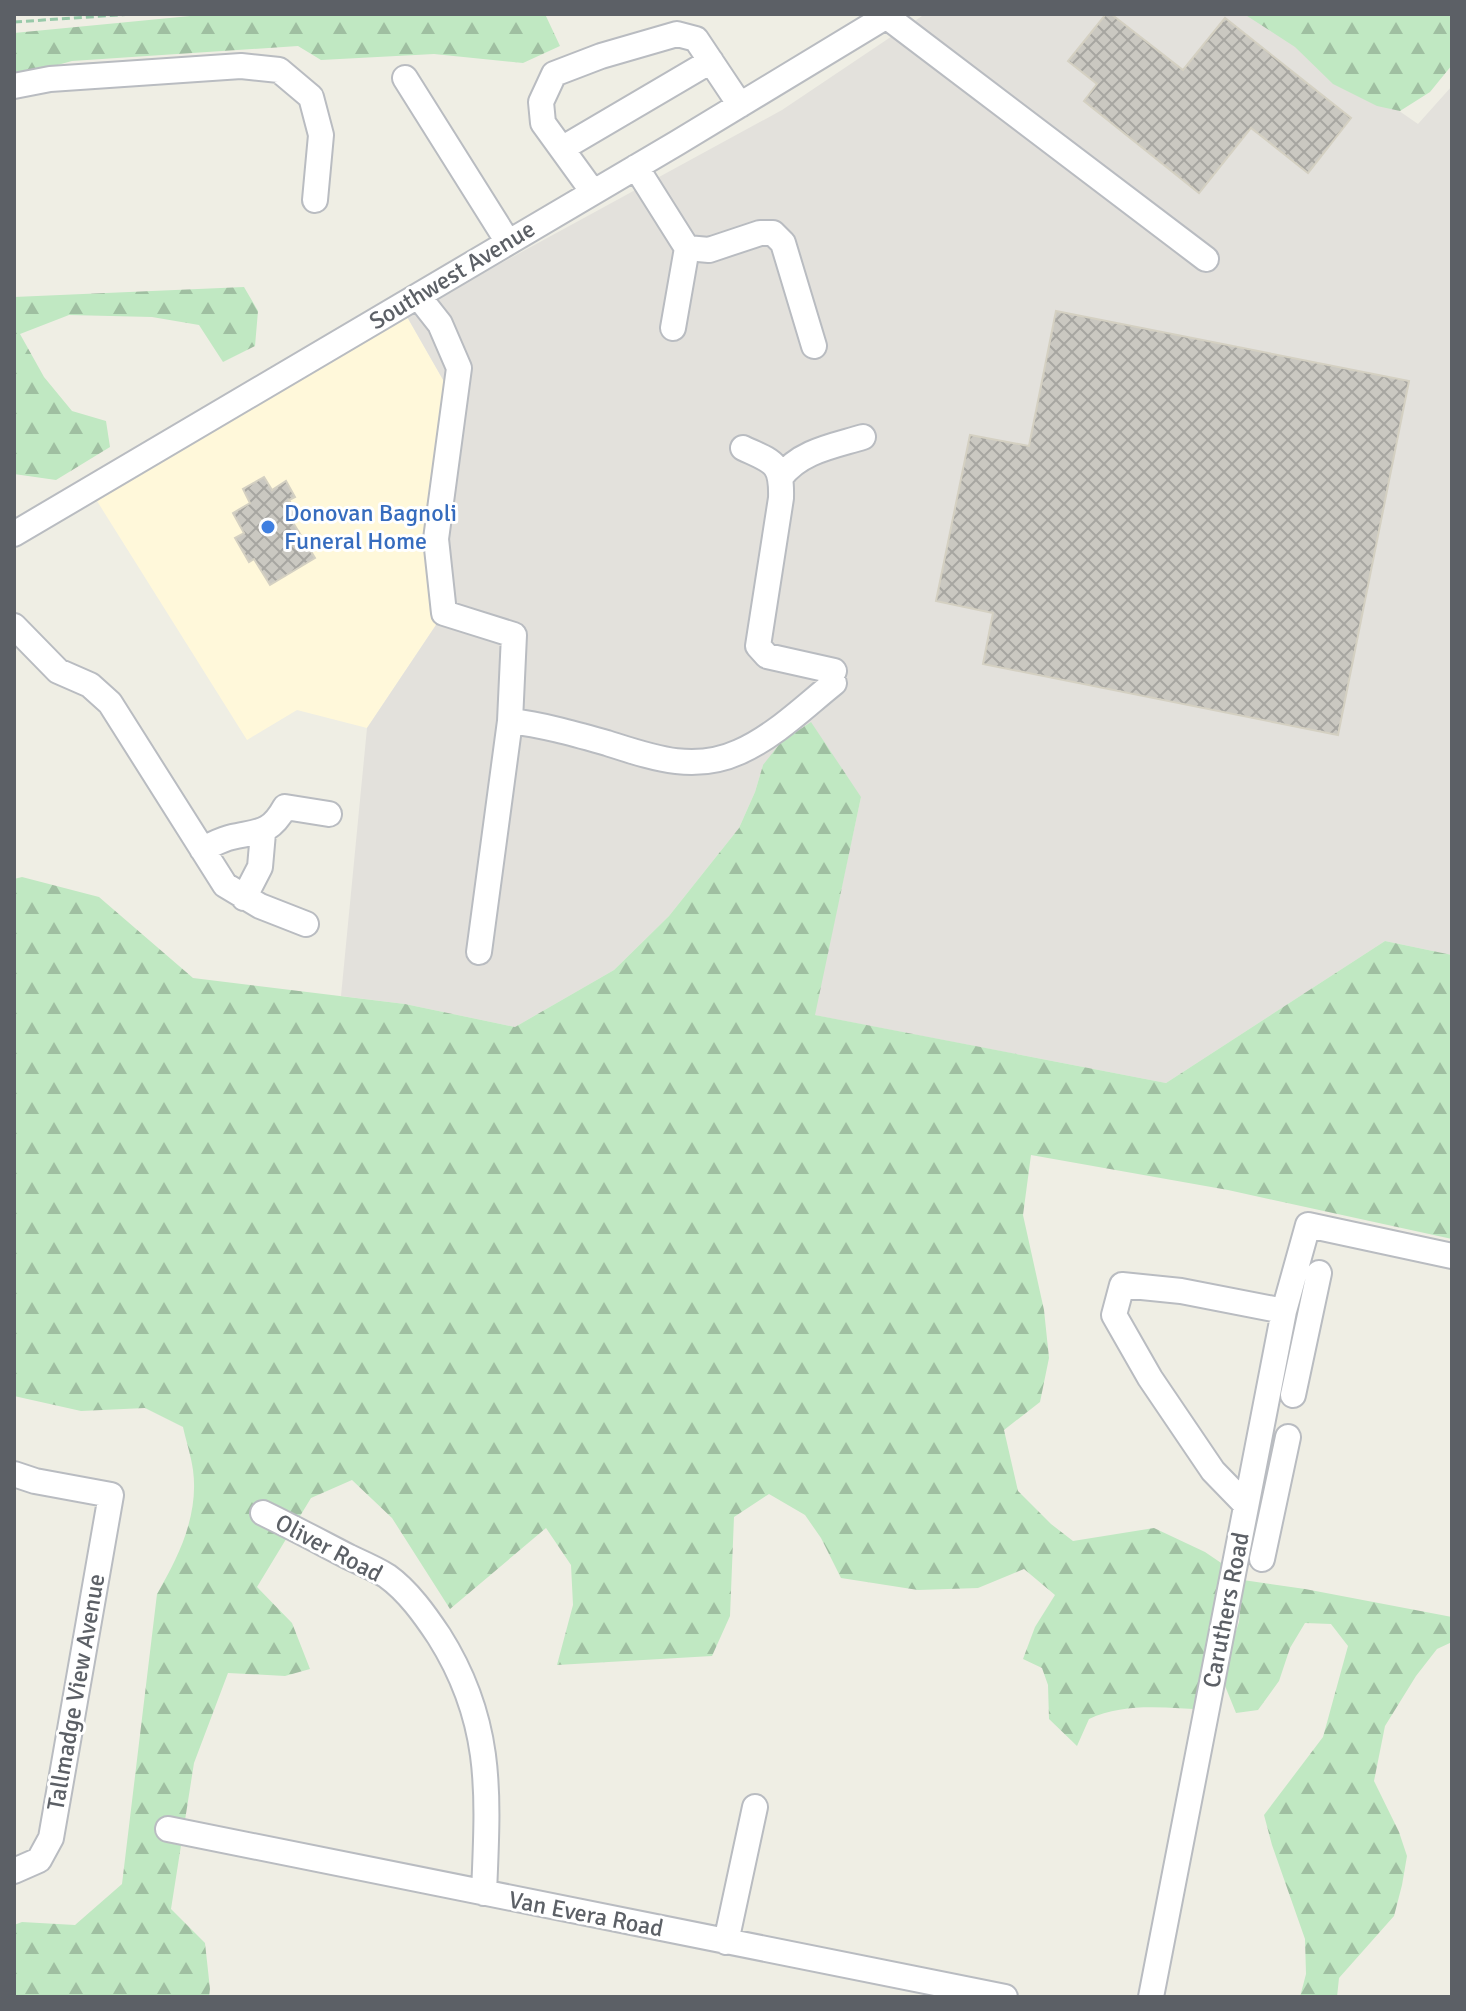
<svg xmlns="http://www.w3.org/2000/svg" width="1466" height="2011" font-family="Signika,sans-serif">
<style>
.commercial{fill:#fff8da}
.industrial{fill:#e3e1dc}
.forest{fill:url(#forest-firs)}
.building{fill:url(#building-cross-hatch);stroke:#d4d0c2;stroke-width:2}
.lines{fill:none;stroke-linecap:round;stroke-linejoin:round}
.minor-casing{stroke:#b9bcc1;stroke-width:28}
.path{stroke:#98c9a9;stroke-width:3;stroke-dasharray:8 4;stroke-linecap:butt}
.minor{stroke:#fff;stroke-width:24}
.shop-dot{fill:#3f7fe0;stroke:#fff;stroke-width:3}
.labels{text-anchor:middle;dominant-baseline:central;stroke-width:6;stroke-linejoin:round;paint-order:stroke}
.street-label{font-size:24px;fill:#5c6066;stroke:#fff}
.shop-label{font-size:24px;fill:#366cbe;stroke:#fff;text-anchor:start}
</style>
<defs>
<pattern id="forest-firs" width="22" height="20" patternUnits="userSpaceOnUse" patternTransform="scale(2)"><rect width="22" height="20" fill="#c0e8c2"/><path d="M5 1l3.5 6h-7zM16 11l3.5 6h-7z" fill="#9fbfa1"/></pattern>
<pattern id="building-cross-hatch" width="8" height="8" patternUnits="userSpaceOnUse" patternTransform="scale(2)"><rect width="8" height="8" fill="#cac8c1"/><path d="M0 0l8 8M0 8l8-8" fill="none" stroke="#a7a6a1"/></pattern>
</defs>
<rect width="100%" height="100%" fill="#efeee4"/>
<!-- commercial -->
<path class="commercial" d="M406,315L454,399L444,613L367,728L297,710L247,740L97,501Z"/>
<!-- industrial -->
<path class="industrial" d="M925,14H1259L1418,124L1452,86V955L1385,941L1166,1083L814,1015L861,797L763,765L755,792L739,828L669,916L614,970L515,1027L405,1004L341,996L367,728L444,613L454,399L406,315L782,110Z"/>
<!-- forest -->
<path class="forest" d="M211,14H545L560,46L523,63L434,54L321,60L298,46L72,61L14,77V33Z
M1244,14H1452V65L1430,92L1400,111L1377,106L1333,84L1295,47Z
M244,287L258,311L255,346L223,362L199,325L152,317L69,315L20,334L44,377L72,411L106,421L110,447L56,480L14,474V297Z
M811,722L861,797L815,1015L1166,1083L1385,941L1452,955V1239L1228,1190L1031,1155L1023,1215L1044,1310L1049,1358L1040,1402L1004,1430L1018,1491L1051,1524L1073,1541L1154,1528L1205,1552L1233,1571L1207,1710C1168,1708 1125,1702 1089,1719L1077,1746L1049,1719L1048,1685L1042,1668L1023,1659L1035,1627L1055,1595L1024,1569L978,1588L918,1590L841,1578L821,1538L805,1515L769,1494L734,1517L730,1616L712,1656L557,1665L573,1605L571,1565L546,1528L450,1609L392,1518L352,1480L311,1498L257,1587L292,1623L310,1669L285,1676L228,1673L194,1763L171,1909L205,1943L210,1989L209,1997H14V1925L22,1922L75,1925L122,1884L157,1594C179,1556 199,1515 193,1470C191,1455 186,1441 183,1427L145,1408L81,1411L14,1396V879L22,877L99,897L193,978L405,1004L515,1027L614,970L669,916L739,828L755,792L763,765L781,742Z
M1243,1580L1305,1589L1452,1617V1642L1437,1649L1416,1676L1385,1726L1374,1781L1399,1832L1407,1856L1402,1885L1394,1916L1339,1978L1337,1997H1300L1306,1974L1305,1939L1272,1845L1264,1815L1323,1737L1348,1646L1331,1624L1305,1623L1290,1648L1279,1681L1258,1710L1236,1713L1221,1676L1239,1622Z"/>
<!-- building -->
<path class="building" d="M1106,14H1111L1183,70L1225,18L1351,118L1308,173L1251,128L1199,193L1084,101L1097,84L1068,61Z
M1056,311L1409,381L1338,735L983,664L993,613L936,601L970,435L1029,446Z
M264,477L272,490L286,481L295,497L289,500L299,516L292,521L315,558L270,585L254,559L249,562L235,538L244,533L233,513L250,503L243,489Z"/>
<g class="lines">
<defs>
<path id="minor" d="M886,16L1206,259
M405,78L508,242
M14,86L50,79L241,66L279,70L311,97L321,135L315,200
M563,148L711,61
M636,167L687,248L673,328
M593,192L543,123L541,102L554,74L601,56L677,34L696,39L740,105
M687,248L709,250L760,233H773L783,243L814,346
M418,296L440,324L459,368L436,539L444,613L514,635L510,721L479,952
M743,448C773,462 782,462 781,498L758,646L767,656L834,671
M781,477C800,451 834,446 863,437
M14,534L677,143L890,14
M14,626L58,671L90,685L110,703L225,885L260,906L306,924
M510,721C544,725 575,734 607,743C651,757 693,773 739,752C775,736 804,707 834,683
M202,849C212,845 222,839 232,837C259,831 270,834 285,807L329,814
M244,898L260,867L263,833
M1293,1395L1319,1273
M14,1474L35,1481L111,1495L51,1838L39,1860L14,1871
M1246,1505L1213,1471L1150,1378L1114,1315L1122,1285L1181,1291L1284,1311
M263,1513C292,1527 320,1542 349,1557C362,1563 376,1569 387,1576C408,1591 425,1615 439,1636C494,1723 488,1795 484,1893
M1262,1559L1288,1437
M168,1829L1005,1997
M726,1942L755,1807
M1151,1997L1284,1311L1308,1225L1452,1256"/>
</defs>
<!-- minor casing -->
<use href="#minor" class="minor-casing"/>
<!-- path -->
<path class="path" d="M14,22L133,14"/>
<!-- minor -->
<use href="#minor" class="minor"/>
</g>
<!-- markers -->
<circle class="shop-dot" cx="268" cy="527" r="8"/>
<g class="labels">
<!-- street labels -->
<g class="street-label">
<text transform="translate(452 275) rotate(-31)">Southwest Avenue</text>
<text transform="translate(329 1548) rotate(28)">Oliver Road</text>
<text transform="translate(1226 1610) rotate(-79)">Caruthers Road</text>
<text transform="translate(76 1692) rotate(-80)">Tallmadge View Avenue</text>
<text transform="translate(586 1914) rotate(11)">Van Evera Road</text>
</g>
<!-- shop labels -->
<g class="shop-label">
<text x="284" y="513">Donovan Bagnoli<tspan x="284" dy="28">Funeral Home</tspan></text>
</g>
</g>
<!-- border -->
<rect width="1466" height="2011" fill="none" stroke="#5c6066" stroke-width="32"/>
</svg>
